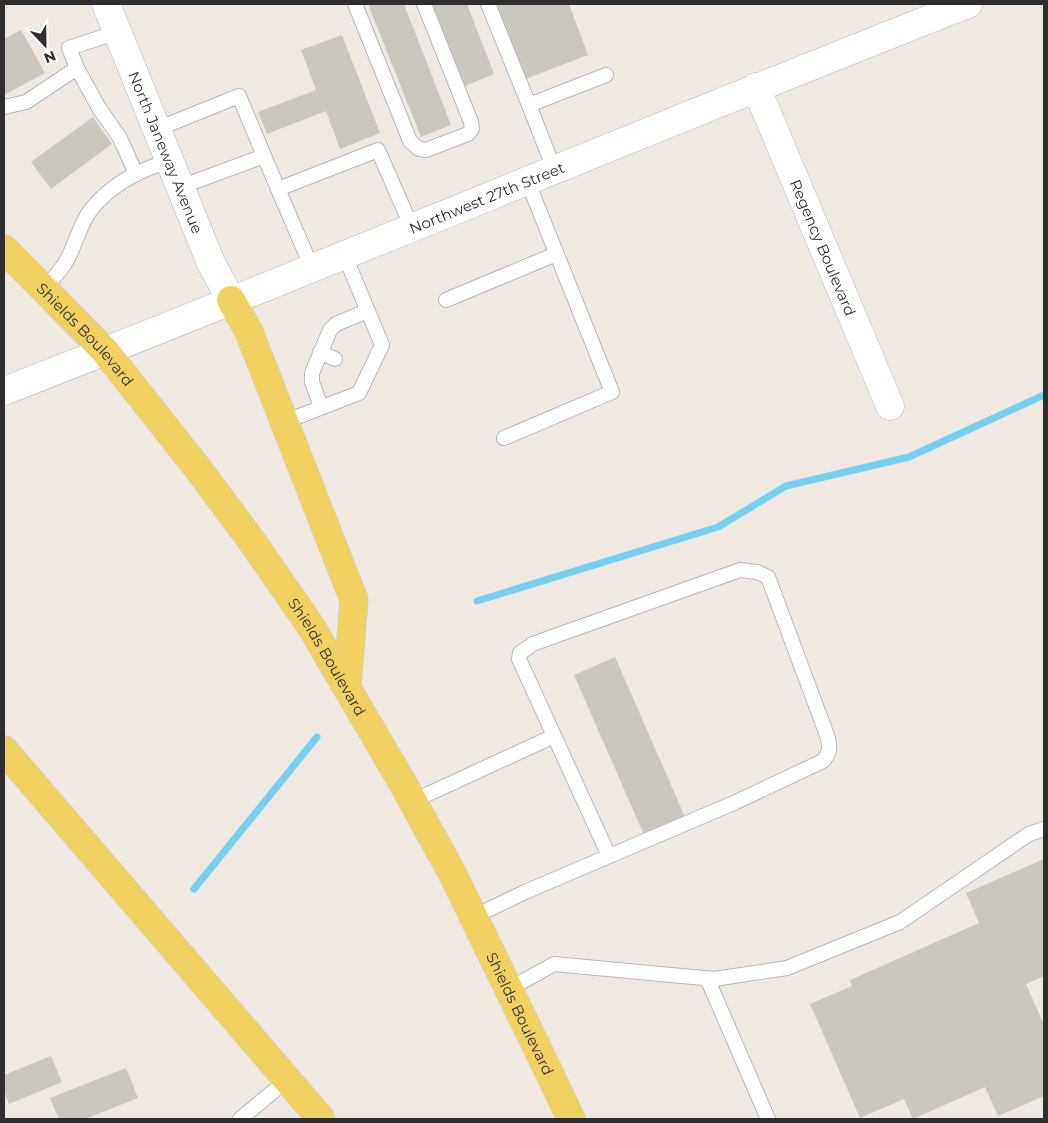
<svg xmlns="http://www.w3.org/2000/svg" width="1048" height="1123" font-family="Montserrat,sans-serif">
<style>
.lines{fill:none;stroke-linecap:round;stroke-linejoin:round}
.stream{stroke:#75cff0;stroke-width:7}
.building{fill:#cbc7bf}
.lane-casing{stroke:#b4b7c1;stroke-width:16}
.street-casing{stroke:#b4b7c1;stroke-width:29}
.secondary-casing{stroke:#b4b7c1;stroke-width:29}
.primary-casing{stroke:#c9c9c9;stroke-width:29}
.lane{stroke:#fff;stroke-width:14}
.street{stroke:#fff;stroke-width:28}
.secondary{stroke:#fff;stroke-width:28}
.primary{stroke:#f2d163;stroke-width:28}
.labels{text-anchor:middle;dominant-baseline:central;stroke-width:4;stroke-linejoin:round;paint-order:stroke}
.street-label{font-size:15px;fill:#2e2e2e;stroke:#fff}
</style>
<rect width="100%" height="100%" fill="#efe9e1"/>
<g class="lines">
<!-- stream -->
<path class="stream" d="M477,601L718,527L786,486L909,457L1044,395
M194,889L317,737"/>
</g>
<!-- building -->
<path class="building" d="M368,4H404L451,125L421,137Z
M432,4H467L494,74L465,86Z
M493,4H569L588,55L523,80Z
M21,30L45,73L4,95V39Z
M342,35L380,133L340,149L326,111L267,134L258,112L316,90L301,50Z
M93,117L112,144L51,189L31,162Z
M615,657L685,817L644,835L574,675Z
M1044,859V976L1026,984L1044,1025V1096L998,1116L985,1087L913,1119L904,1099L860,1118L810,1004L852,986L850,980L979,923L966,893Z
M51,1056L62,1082L9,1104L4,1091V1075Z
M126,1068L138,1098L85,1119H59L50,1098Z"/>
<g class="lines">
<defs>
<path id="lane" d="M355,4L410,141L419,149L426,150L468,134L472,129L471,122L424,4
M488,4L529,105
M118,32L69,48L77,68L99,108L120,138L136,174
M4,107L26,102L77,68
M157,129L239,96L278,189
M554,169L529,105L606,75
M180,187L264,156
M312,268L278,189L378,150L412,228
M44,289C52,279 63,269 68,258C77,241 81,220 94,206C114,183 141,169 170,161
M446,300L556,254
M320,352L335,359
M321,407L312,382V373L330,330L336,324L367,311
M284,422L359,393L382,345L345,256
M504,438L612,392L527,180
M413,801L554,736
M473,917L525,892L736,802L823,761C830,753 830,748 828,738L768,577L757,572L740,570L552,637L533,644L520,653L519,659L609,856
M707,978L768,1119
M509,989L554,964L714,979L787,968L900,922L1029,834L1044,829
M240,1119L287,1080"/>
<g id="street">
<path id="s1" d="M756,87L890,406"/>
</g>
<g id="secondary">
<path id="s2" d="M106,4L211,263L231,300"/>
<path id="s3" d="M4,391C327,265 646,130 968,4"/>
</g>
<g id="primary">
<path id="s4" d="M4,249L105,351L199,470L251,540L310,625L401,780L452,873L547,1068L571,1119"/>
<path d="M231,300L249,332L354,600L347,686"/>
<path d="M4,750L321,1119"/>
</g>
</defs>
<!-- lane casing -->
<use href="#lane" class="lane-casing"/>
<!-- street casing -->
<use href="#street" class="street-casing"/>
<!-- secondary casing -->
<use href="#secondary" class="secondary-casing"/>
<!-- primary casing -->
<use href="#primary" class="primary-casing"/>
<!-- lane -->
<use href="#lane" class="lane"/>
<!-- street -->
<use href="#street" class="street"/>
<!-- secondary -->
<use href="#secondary" class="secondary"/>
<!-- primary -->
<use href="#primary" class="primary"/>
</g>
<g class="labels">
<!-- street labels -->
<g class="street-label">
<text stroke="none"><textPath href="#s2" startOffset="160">North Janeway Avenue</textPath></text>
<text stroke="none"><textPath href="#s3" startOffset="520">Northwest 27th Street</textPath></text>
<text stroke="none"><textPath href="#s1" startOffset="174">Regency Boulevard</textPath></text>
<text stroke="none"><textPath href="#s4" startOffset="118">Shields Boulevard</textPath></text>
<text stroke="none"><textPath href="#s4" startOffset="522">Shields Boulevard</textPath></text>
<text stroke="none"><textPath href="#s4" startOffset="928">Shields Boulevard</textPath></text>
</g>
</g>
<!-- border -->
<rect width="1048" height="1123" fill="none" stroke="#2e2e2e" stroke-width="10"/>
<!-- north arrow -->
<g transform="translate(45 45) rotate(158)" stroke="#ffffff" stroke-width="4" paint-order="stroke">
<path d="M0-4L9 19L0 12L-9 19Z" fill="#2e2e2e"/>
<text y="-8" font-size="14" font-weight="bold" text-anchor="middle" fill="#2e2e2e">N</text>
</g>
</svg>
